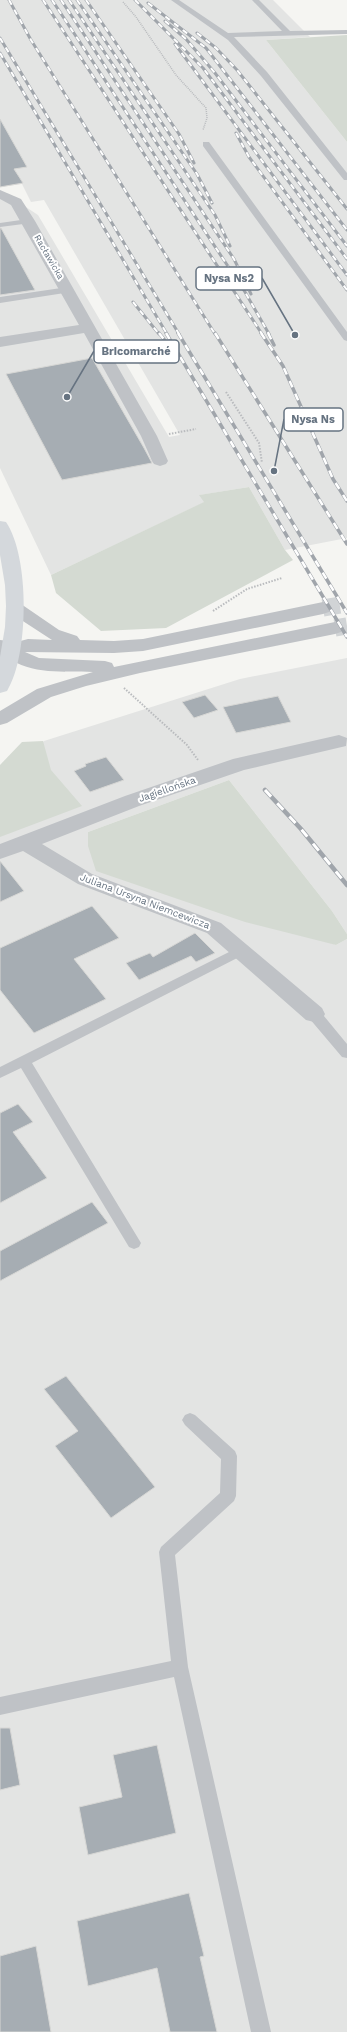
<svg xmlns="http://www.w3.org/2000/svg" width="347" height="2032" font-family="'Work Sans',sans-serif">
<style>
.built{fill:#e3e4e3}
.green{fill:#d4dad2}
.building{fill:#a6adb3;stroke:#d7d7d5}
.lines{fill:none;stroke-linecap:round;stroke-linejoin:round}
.tertiary-tunnel{stroke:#d1d4d6;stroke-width:17;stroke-dasharray:17 8;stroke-linecap:butt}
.path-far1{stroke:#b9bbbe;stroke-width:1.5;stroke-dasharray:1 1;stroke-linecap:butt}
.path{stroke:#b9bbbe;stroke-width:2;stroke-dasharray:1.5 1.5;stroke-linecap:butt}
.service{fill:#bfc2c6;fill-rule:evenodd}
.minor{fill:#bfc2c6;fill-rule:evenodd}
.tertiary{fill:#bfc2c6;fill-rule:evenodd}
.secondary{fill:#d4d8dc;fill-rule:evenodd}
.rail-far2-casing{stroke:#a0a5ab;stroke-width:3}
.rail-far1-casing{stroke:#a0a5ab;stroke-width:3.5}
.rail-casing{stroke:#a0a5ab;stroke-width:4.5}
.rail-far2{stroke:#fff;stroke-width:2;stroke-dasharray:5.5;stroke-linecap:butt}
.rail-far1{stroke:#fff;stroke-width:2.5;stroke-dasharray:7;stroke-linecap:butt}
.rail{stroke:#fff;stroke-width:3;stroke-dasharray:9;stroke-linecap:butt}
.labels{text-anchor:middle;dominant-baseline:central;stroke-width:4;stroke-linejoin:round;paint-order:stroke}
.far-street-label{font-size:9px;fill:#667381;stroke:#fff}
.street-label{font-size:10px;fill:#667381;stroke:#fff}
.leader{fill:none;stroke:#667381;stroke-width:1.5}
.callout-dot{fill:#667381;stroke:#fff;stroke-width:1.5}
.callout{fill:#fff;stroke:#667381;stroke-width:1.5}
.callout-label{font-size:11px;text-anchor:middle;font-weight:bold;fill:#667381}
</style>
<rect width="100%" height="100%" fill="#f5f5f2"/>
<!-- built -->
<path class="built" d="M0,0H273L310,37L266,40L347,142V538L285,550L249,487L200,495L205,502L51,575L0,468V190L38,215L169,437L180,435L44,200L31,202L22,184L0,187Z
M347,658V934L332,911L229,780L88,832V846L336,945L347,939V2032H0V784L44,741L240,679Z"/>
<!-- green -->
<path class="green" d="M347,35V142L266,40Z
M249,487L285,550L293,560L166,628L101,631L56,593L51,575L204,502L199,495Z
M43,741L51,770L82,806L0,837V765L22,742Z
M229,780L332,911L347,934V939L336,945L245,922L96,871L88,846V832Z"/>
<!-- building -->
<path class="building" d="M0,119L27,167L14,169L23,183L0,187Z
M0,228H1L35,290L0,295Z
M92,358L144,448L152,463L62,480L6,374Z
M205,695L218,710L194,718L182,702Z
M278,696L291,722L236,733L223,707Z
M106,757L124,780L90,792L74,771L86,766L85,764Z
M0,861L24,891L0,902Z
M92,906L119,938L74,959L106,999L34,1033L0,990V948Z
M195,933L215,953L196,962L191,956L139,980L126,963L150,953L153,957Z
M18,1104L33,1122L13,1132L47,1178L0,1203V1113Z
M92,1202L108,1223L0,1281V1251Z
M66,1376L155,1487L111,1518L55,1446L78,1431L44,1389Z
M0,1728H10L20,1785L0,1790Z
M157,1745L176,1833L88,1855L79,1807L122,1797L113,1755Z
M189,1893L204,1956L200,1957L217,2032H170L157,1968L88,1986L77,1921Z
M36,1946L51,2032H0V1956Z"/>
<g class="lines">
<!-- tertiary-tunnel -->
<path class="tertiary-tunnel" d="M323,608L347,604
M335,628L347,626"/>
<!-- path-far1 -->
<path class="path-far1" d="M123,2L136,17L176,75L206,108L207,118L203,130"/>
<!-- path -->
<path class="path" d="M226,392L259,443L262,463
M169,434L196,429
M213,611L247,589L282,578
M124,688L187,745L198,760"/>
<!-- service -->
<path class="service" d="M171,0H179L228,33L282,31L252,0H259L290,31L347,30V34L234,37L267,72L347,173V180H344L261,76L228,40Z
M203,142H209L347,332V341L344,340L203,146Z
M28,219L32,221L31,223L0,227V223Z
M68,287L71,288V292L0,303V297Z
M241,946L245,948L247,951L245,954L32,1063L141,1243L139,1247L134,1249L129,1247L21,1068L0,1078V1067Z
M314,1009L319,1010L347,1044V1058L342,1057L309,1018L308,1014L309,1010Z
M190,1413L195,1415L235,1451L237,1456L236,1496L234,1501L175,1555L188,1667L271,2032H251L174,1677L0,1715V1697L171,1661L159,1552L161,1547L220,1493L221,1459L185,1425L182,1420L185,1415Z"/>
<!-- minor -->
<path class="minor" d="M0,190L21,199L35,221L157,436L168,461L166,464L160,466L154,464L152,461L141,436L84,333L0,347V337L79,325L11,205L0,199Z
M339,735L347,738L346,746L244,770L139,806L42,844L92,874L221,923L322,1008L325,1014L322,1020L314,1022L306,1020L207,933L78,884L23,851L0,859V844L125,796L233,759Z"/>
<!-- tertiary -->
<path class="tertiary" d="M15,602L21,604L59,630L77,636L80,640L114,641L143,639L323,602L329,604L332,608L329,612L323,614L143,651L114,653L25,652L39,658L105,661L112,663L114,667L335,622L341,624L344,628L341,632L335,634L140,673L86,686L51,697L7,723L0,725V711L37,689L93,672C64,671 31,675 7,657L0,659V640L9,641L13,643L28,639L52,640L9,612L6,608L9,604Z"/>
<!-- secondary -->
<path class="secondary" d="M0,521L6,522C30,557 29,656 7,691L0,693V657L5,627L6,606L5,585L0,555Z"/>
<defs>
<path id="rail-far2" d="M9,0L31,40L215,334
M43,0L262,334
M52,0L245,292L269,334
M61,0L234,259L251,294
M69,0L215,215L230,246
M77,0L197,174L212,203
M86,0L179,134L194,163
M135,0L203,68L347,259
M148,3L206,48L347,230
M165,21L186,39L215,73L347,246
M197,33L216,48L237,70L347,209
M0,38L179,334
M175,44L347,275
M0,53L167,334
M236,133L249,157L347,290
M133,302L159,334"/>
<path id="rail-far1" d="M159,333L170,347
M166,333L347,637
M178,333L347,613
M215,333L347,544
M261,333L283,366L333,479L347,501
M268,333L274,345"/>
<path id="rail" d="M265,790L301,829L347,885"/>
</defs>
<!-- rail-far2 casing -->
<use href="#rail-far2" class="rail-far2-casing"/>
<!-- rail-far1 casing -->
<use href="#rail-far1" class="rail-far1-casing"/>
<!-- rail casing -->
<use href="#rail" class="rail-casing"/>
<!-- rail-far2 -->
<use href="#rail-far2" class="rail-far2"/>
<!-- rail-far1 -->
<use href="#rail-far1" class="rail-far1"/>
<!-- rail -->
<use href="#rail" class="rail"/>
</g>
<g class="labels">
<!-- far-street labels -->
<g class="far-street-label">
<text transform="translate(49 257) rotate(60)">Racławicka</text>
</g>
<!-- street labels -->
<g class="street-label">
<text transform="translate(167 789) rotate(-19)">Jagiellońska</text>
<text transform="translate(145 901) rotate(21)">Juliana Ursyna Niemcewicza</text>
</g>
</g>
<!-- callouts -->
<path class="leader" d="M295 335L262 278M67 397L94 351M274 471L284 419"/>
<g class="callout-dot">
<circle cx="295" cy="335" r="4"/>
<circle cx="67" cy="397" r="4"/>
<circle cx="274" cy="471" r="4"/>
</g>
<g class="callout">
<rect x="196" y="267" width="66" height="23" rx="4"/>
<rect x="94" y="340" width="85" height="23" rx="4"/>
<rect x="284" y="408" width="59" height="23" rx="4"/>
</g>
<g class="callout-label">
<text x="229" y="282">Nysa Ns2</text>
<text x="136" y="355">Bricomarché</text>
<text x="313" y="423">Nysa Ns</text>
</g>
</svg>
